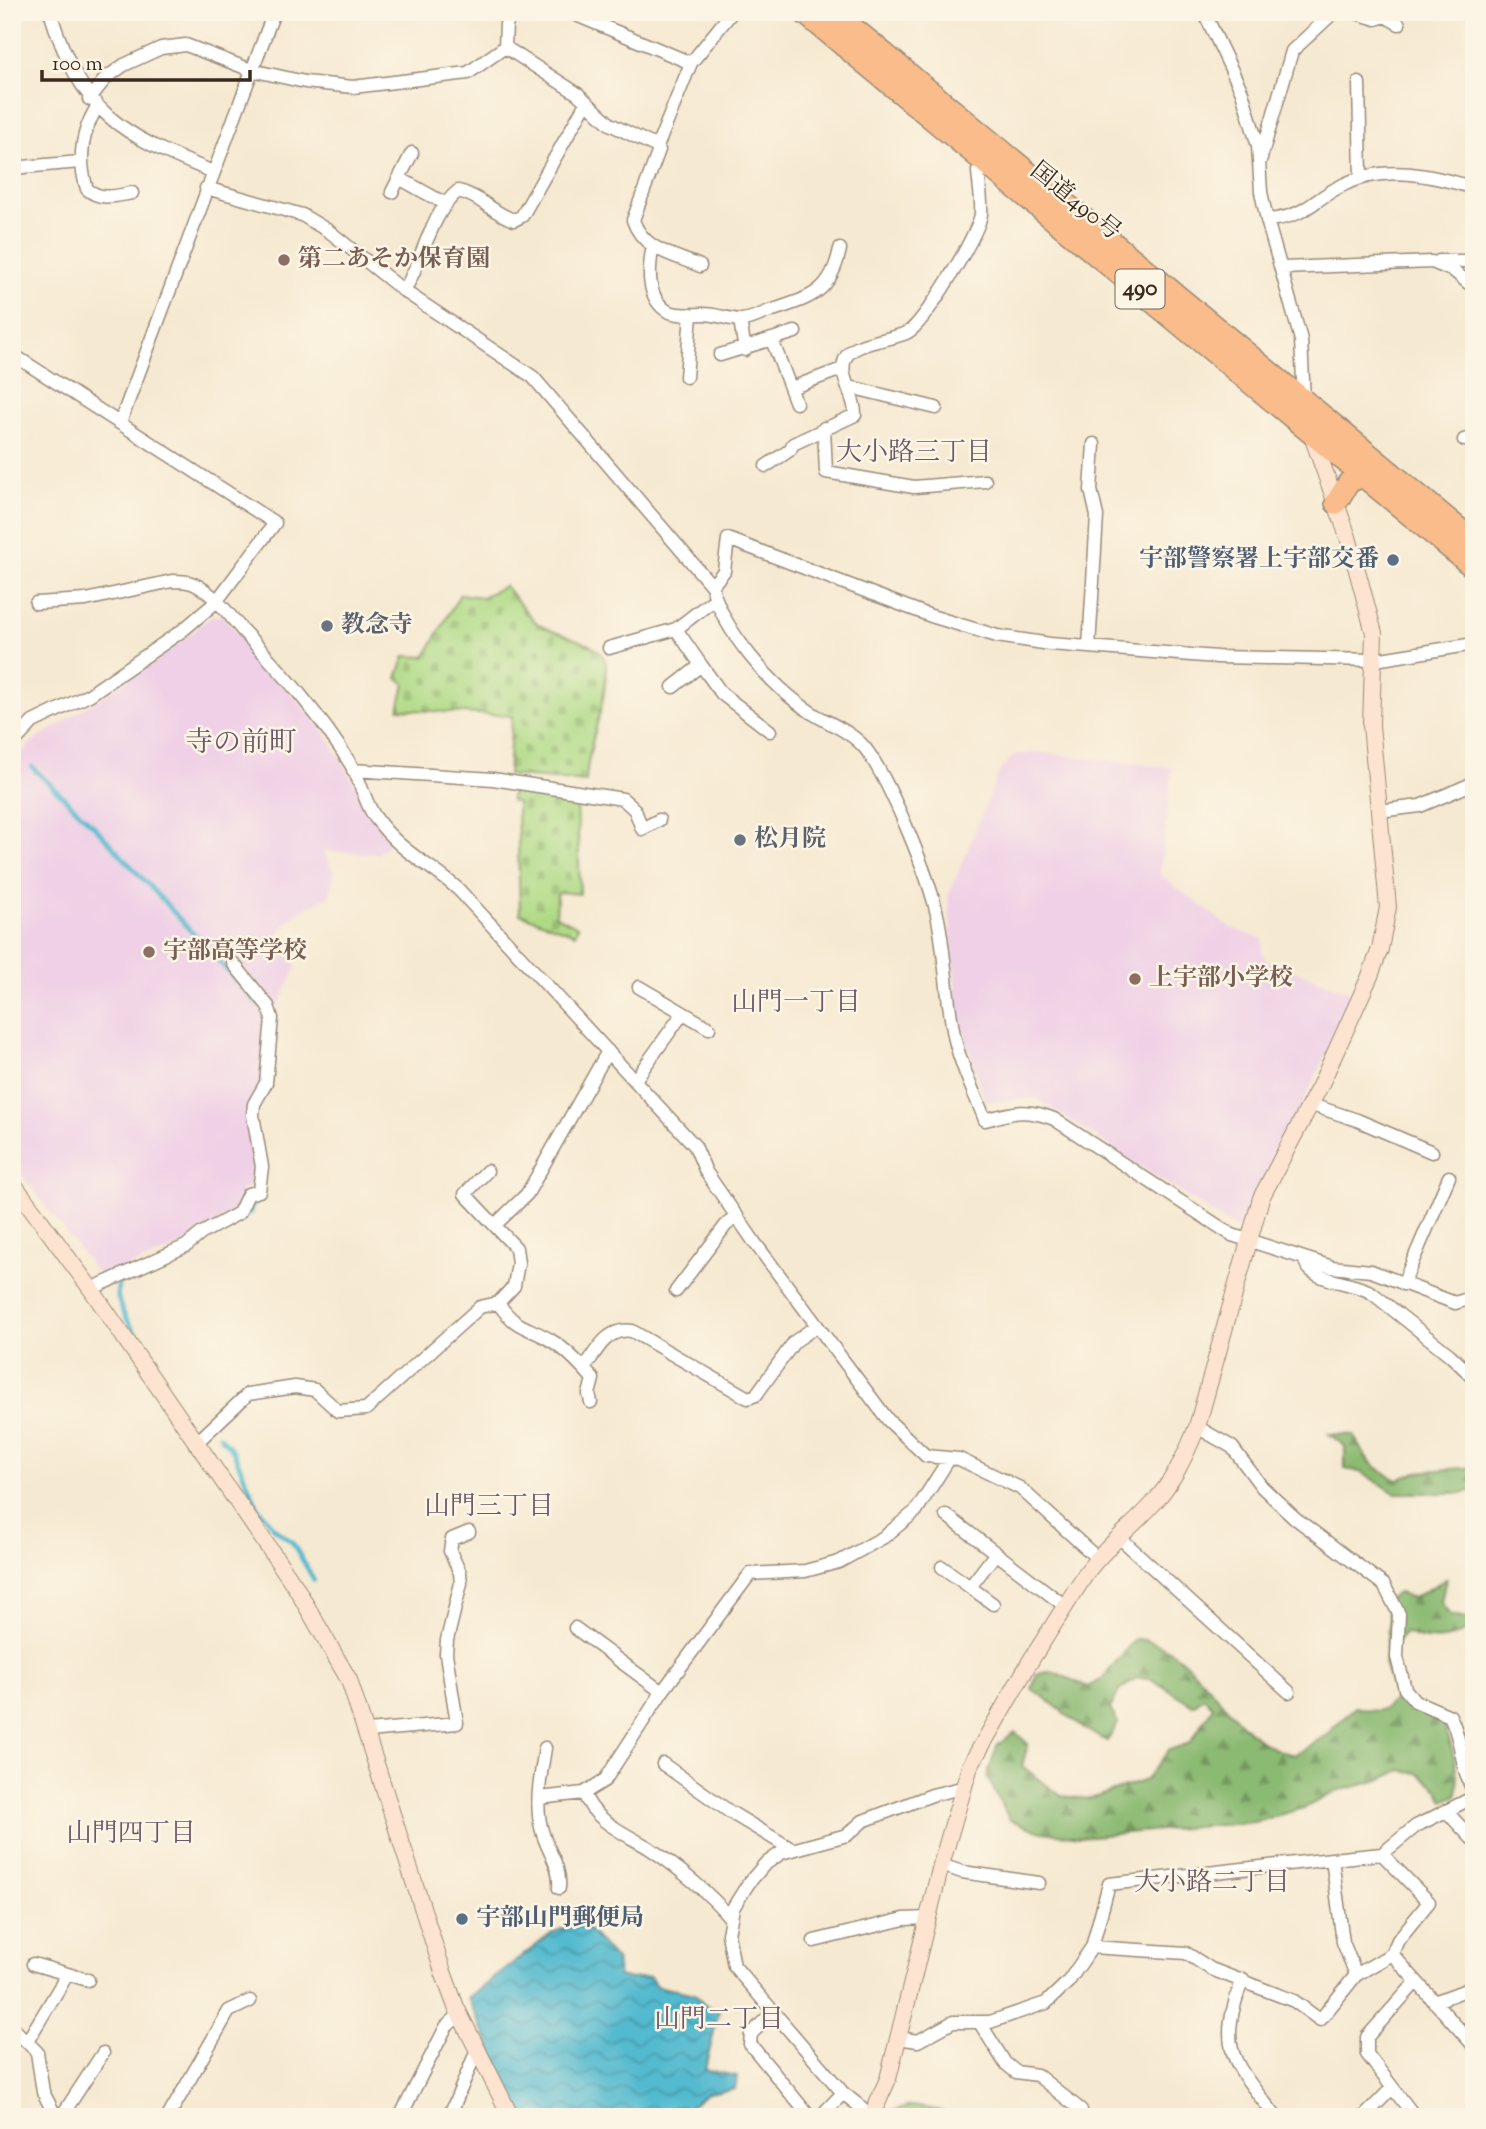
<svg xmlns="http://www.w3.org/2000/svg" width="1486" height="2129" font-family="'Sorts Mill Goudy','Noto Serif JP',serif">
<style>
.built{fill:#efd0e6}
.forest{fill:url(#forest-firs);stroke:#637248;stroke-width:2}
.cemetery{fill:url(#cemetery-stones);stroke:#758252;stroke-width:2}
.water{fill:url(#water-waves);stroke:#467276;stroke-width:2}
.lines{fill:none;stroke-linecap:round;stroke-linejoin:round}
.stream{stroke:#52bacf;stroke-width:4.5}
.street-casing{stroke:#988a78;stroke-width:15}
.secondary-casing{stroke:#988a78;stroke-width:18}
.highway-casing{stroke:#988a78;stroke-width:24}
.street{stroke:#fff;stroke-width:12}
.secondary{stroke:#fde4d0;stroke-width:16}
.highway{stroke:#f9bc8a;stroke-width:21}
.education-dot{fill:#8d6e63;stroke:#fcf5e5;stroke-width:2.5}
.service-dot{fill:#5c6f8a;stroke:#fcf5e5;stroke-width:2.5}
.worship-dot{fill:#6b7280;stroke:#fcf5e5;stroke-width:2.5}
.labels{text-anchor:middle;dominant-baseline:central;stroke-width:5;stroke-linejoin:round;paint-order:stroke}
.shield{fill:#fcf5e5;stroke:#75675a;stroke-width:2}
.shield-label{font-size:23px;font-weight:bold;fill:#3b2a1e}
.street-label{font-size:24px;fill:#3b2a1e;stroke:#fcf5e5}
.education-label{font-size:24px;font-weight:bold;fill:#785e54;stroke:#fcf5e5;text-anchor:start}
.service-label{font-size:24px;font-weight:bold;fill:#4e5e75;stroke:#fcf5e5;text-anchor:end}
.worship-label{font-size:24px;font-weight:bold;fill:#5b616d;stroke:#fcf5e5;text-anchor:start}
.neighbourhood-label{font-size:26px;fill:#6b5868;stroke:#fcf5e5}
.quarter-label{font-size:28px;fill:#6b5868;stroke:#fcf5e5}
</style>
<defs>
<pattern id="forest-firs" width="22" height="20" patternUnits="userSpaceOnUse" patternTransform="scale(1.75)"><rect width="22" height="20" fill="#8bba72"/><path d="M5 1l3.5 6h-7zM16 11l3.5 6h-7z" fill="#73975d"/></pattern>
<pattern id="cemetery-stones" width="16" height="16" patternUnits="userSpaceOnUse" patternTransform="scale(1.75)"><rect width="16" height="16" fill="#afda85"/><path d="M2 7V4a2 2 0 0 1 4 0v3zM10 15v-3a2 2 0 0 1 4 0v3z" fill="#97bb72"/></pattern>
<pattern id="water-waves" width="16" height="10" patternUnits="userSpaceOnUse" patternTransform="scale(1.75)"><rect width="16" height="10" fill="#52bacf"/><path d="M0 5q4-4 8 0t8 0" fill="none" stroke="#4597a7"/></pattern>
</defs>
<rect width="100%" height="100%" fill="#fcf5e5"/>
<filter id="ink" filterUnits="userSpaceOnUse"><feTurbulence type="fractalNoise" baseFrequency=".0143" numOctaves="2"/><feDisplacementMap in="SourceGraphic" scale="14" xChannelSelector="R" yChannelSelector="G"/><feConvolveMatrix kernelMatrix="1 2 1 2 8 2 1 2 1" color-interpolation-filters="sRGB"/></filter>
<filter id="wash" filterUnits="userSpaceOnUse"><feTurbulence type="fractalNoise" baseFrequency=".00686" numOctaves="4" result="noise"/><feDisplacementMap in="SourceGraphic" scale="28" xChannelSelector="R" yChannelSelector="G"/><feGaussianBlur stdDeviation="1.57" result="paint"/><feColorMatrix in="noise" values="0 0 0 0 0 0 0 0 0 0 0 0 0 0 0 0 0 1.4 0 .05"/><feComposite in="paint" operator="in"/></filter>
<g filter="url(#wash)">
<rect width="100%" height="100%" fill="#f6e9d1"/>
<!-- built -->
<path class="built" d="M222,615L323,730L391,842L377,854L323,851L334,872L330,895L296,913L275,938L297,966L279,1004L267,1014L260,1091L250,1120L257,1186L241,1189L238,1209L185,1244L101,1278L12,1162V763L32,742L154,663L212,616Z
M1036,752L1172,768L1160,875L1231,928L1263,939L1262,953L1266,960L1355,994L1304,1101L1258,1188L1246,1225L1237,1229L1036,1098L985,1102L957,1010L948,897L1000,770L1014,755Z"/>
<!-- forest -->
<path class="forest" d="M1329,1434L1354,1435C1364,1459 1374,1469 1398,1480L1417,1472L1474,1467V1490L1463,1493H1395L1360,1472L1345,1469V1446Z
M1446,1579L1441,1602L1450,1615L1468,1618L1469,1629C1449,1643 1426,1642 1405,1632L1394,1645C1394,1661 1392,1678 1401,1693C1409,1706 1424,1710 1437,1717C1450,1726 1460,1779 1457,1795L1444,1801L1438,1789L1418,1773L1401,1770L1380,1780L1335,1792L1304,1808L1254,1822L1080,1837L1042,1832L1010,1820L987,1777L997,1746L1015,1732L1028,1744L1022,1766L1061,1796L1090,1799L1146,1780L1169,1750L1190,1743L1213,1707L1204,1697L1193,1705L1151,1679L1136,1678L1119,1691L1110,1709L1118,1723L1107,1741C1080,1729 1057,1705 1032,1689L1037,1674L1052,1671L1088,1687L1101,1680L1135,1639C1200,1642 1230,1745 1294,1755L1325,1736L1355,1707C1372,1712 1384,1715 1395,1697L1384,1664L1389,1620L1385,1601L1398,1593L1413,1598Z
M911,2106L938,2110L954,2117H885L887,2112Z"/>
<!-- cemetery -->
<path class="cemetery" d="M505,586C515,598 525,612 537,623C554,637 606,640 606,666C607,706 587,744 586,782L508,775L512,716L399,709L405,684L397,678L405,656L425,657L460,594L482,597Z
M512,787L577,800L580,894L560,892L557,895L556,916L578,927L575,934L520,914L517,802L511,801Z"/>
<!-- water -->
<path class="water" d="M569,1926H585L616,1960L618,1976L631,1979L650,1977L656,1986L695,1994L704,2005L719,2010L705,2070L737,2076L735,2089L707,2093L679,2115L645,2111L640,2117H523L468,1998L552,1933Z"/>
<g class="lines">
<!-- stream -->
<path class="stream" d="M32,767L96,828L259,1005
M238,1220L250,1213L254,1194
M121,1279C106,1301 141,1339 153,1357
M220,1436L233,1451L258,1507L273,1527L292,1542L314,1580"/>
</g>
</g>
<g filter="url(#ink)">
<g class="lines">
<defs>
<path id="street" d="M50,12C82,114 118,133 213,172
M569,12L691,63
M1204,12L1242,92L1258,146L1261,192L1267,220L1301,340L1304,400
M1353,12L1376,19L1385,16L1399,24
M505,47L578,94L610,124L657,147
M505,47L506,24L514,12
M1359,83L1361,177
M89,99L106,78L124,65L161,48L186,45L251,70L305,82L353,87L468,73L505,47
M97,107C81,133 78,161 87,189C101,201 115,196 132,193
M1260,161L1292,51L1334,12
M12,168L80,162
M399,178L444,203
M206,188L302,215L330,232L404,291L533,377L712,586C723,632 773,688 812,713C830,724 852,732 865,748C890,781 930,878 938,919C946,959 946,1000 955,1040C961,1067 975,1094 985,1120C1014,1112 1026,1108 1054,1119L1232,1235L1332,1267L1371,1271L1455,1303L1474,1297
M392,192L412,153
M1267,220C1307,217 1310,201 1343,185C1384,164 1432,175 1474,188
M653,246C649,265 646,292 662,307C671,317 690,314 703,314C716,314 727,319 739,320C749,321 761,314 770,311C809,298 831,294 840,249
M1439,261H1474
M700,266C675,255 643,251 633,220L659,150L657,147L691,63L732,12
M1283,268L1432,262L1454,271L1474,288
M404,291C423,259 431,213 458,191C479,195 494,214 514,220L522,216L586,103
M740,320L745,350
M772,340L796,403
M12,354L275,523L216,602L183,630L89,695L33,722L12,744
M720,355L795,332
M686,377L691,314
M850,387L936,408
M791,388L842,369
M120,423L274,12
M824,428L826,472L914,487L985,481
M1464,440L1474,437
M766,466L790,450L793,444L855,415C856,396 838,377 845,359C852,341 892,341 908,332C924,324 979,233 981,214C982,200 979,185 978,171L987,159
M712,586L724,571L728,539L931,616L997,636L1050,644L1217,657L1375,660L1474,644
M36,603L86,600L172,581C181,581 190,581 198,586C216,596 230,616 243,631C284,674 322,717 353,768C362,785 366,807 378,821C402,853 430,864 459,890L695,1146L706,1172L755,1243L888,1420L926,1456L959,1459L1020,1488L1097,1558
M1089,647L1097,516L1091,490L1094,444
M609,648L676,629L715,599
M701,665L722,694L770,731
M673,687L701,665L676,629
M353,770L493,779L623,799L635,810L642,829L659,820
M1379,811L1420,806L1474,783
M639,987L709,1028
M635,1080L683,1013
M1309,1104L1357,1120L1432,1152
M495,1225L527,1194L608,1051
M1305,1259C1306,1282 1354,1281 1372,1293L1450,1355L1474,1378
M1403,1284L1449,1177
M91,1289L186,1246L202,1233L239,1213L248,1194L259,1191L262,1167L253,1115L254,1104L266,1083L272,1018L268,1006L233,963
M676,1291L726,1225L737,1216
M498,1303C518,1331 526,1325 552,1341C567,1350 581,1365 593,1379L589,1394L591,1402
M584,1369C596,1351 607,1327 632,1331L748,1398L756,1395L794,1342L815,1327
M1197,1427L1232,1447L1262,1487L1295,1518L1384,1585L1399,1614L1397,1657L1405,1689L1415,1701L1450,1716C1463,1741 1460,1768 1474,1792
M195,1444L248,1394L295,1387L315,1390L338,1411L366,1409L480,1307L498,1303L514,1286L518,1263L516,1248L465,1194L487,1171
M946,1515L1065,1606
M1119,1537L1289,1692
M942,1567L970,1587L996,1553
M970,1587L993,1604
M575,1628L662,1692
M368,1731L457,1723L446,1654L447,1640L461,1583L460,1573L450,1551L452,1539L469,1532
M545,1748C541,1775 534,1804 542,1831C548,1853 561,1865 559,1888
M663,1764L730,1812L793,1850
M584,1793C593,1821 626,1834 649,1848C675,1865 712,1895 731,1919
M539,1798L584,1793L605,1780L662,1692L750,1574L805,1571L839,1562L884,1537L916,1511L949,1459
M1446,1811L1474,1841
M1332,1859L1382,1854L1416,1826L1474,1797
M941,1865L962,1872L1039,1883
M814,1941L904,1919L928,1918
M1092,1947L1186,1953L1211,1969L1294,2001L1320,2020L1356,1975L1392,1954L1398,1940L1429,1902L1382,1854
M1392,1954L1474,2046
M33,1964L88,1980
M1243,1979C1216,2050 1233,2061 1276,2117
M1434,2002L1474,1987
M773,2012L751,2034L750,2044L810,2117
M980,2023L1005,2063L1016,2072L1037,2075L1081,2110
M12,2027L37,2052L43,2092L56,2117
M898,2038L918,2041L953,2022H990L1046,2003L1068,1982L1092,1947L1109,1884L1332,1859L1343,1942L1356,1975
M28,2040L67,1975
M872,2116L843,2093L734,1966L728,1934L733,1908L748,1884L764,1865L781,1853L847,1835L863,1821L932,1795L961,1788
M61,2117L103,2053
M168,2117L229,2011L250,2001
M400,2117L446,2027L460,2014
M449,2117L477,2050
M820,2117L843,2093
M1364,2117L1392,2088
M1415,2117L1367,2054V2037L1416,1982"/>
<path id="secondary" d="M12,1182L91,1289L295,1586L349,1680L443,1972L456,2007L511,2117
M871,2117L888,2079L941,1865L970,1766L1031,1660L1087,1572C1105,1547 1130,1529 1151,1506C1173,1482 1185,1457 1197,1427L1261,1198L1320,1086L1370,976L1380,949L1388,907L1371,725L1374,633L1348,537L1311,433"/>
<path id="highway" d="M803,12L1474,568
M834,12L1474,541
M1336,503L1349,482L1362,476"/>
</defs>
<!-- street casing -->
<use href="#street" class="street-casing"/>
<!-- secondary casing -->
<use href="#secondary" class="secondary-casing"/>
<!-- highway casing -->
<use href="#highway" class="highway-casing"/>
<!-- street -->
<use href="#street" class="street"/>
<!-- secondary -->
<use href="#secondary" class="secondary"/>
<!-- highway -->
<use href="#highway" class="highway"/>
</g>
</g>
<!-- markers -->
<g class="education-dot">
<circle cx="284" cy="260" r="7"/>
<circle cx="149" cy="952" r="7"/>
<circle cx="1135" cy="979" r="7"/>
</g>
<g class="service-dot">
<circle cx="1393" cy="560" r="7"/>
<circle cx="462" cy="1919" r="7"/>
</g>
<g class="worship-dot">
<circle cx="327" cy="626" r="7"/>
<circle cx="740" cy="840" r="7"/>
</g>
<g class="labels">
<!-- shield labels -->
<rect class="shield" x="1115.5" y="269.5" width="49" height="39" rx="5"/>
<g class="shield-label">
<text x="1140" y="289">490</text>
</g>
<!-- street labels -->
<g class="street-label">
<text transform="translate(1075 202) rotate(39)">国道490号</text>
</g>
<!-- education labels -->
<g class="education-label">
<text x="298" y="260">第二あそか保育園</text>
<text x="163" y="952">宇部高等学校</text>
<text x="1149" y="979">上宇部小学校</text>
</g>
<!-- service labels -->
<g class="service-label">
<text x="1379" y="560">宇部警察署上宇部交番</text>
<text x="476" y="1919" text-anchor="start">宇部山門郵便局</text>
</g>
<!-- worship labels -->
<g class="worship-label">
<text x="341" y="626">教念寺</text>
<text x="754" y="840">松月院</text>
</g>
<!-- neighbourhood labels -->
<g class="neighbourhood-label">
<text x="914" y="453">大小路三丁目</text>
<text x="796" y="1003">山門一丁目</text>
<text x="489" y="1507">山門三丁目</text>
<text x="131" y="1834">山門四丁目</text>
<text x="1212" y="1883">大小路二丁目</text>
<text x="719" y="2020">山門二丁目</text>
</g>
<!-- quarter labels -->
<g class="quarter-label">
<text x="241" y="744">寺の前町</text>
</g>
</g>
<!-- margin -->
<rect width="1486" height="2129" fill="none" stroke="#fcf5e5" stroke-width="42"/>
<!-- scale -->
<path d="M42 70v10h208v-10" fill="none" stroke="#3b2a1e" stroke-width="3.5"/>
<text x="52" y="70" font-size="21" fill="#3b2a1e" stroke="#fcf5e5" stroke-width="5" paint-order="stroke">100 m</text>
</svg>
